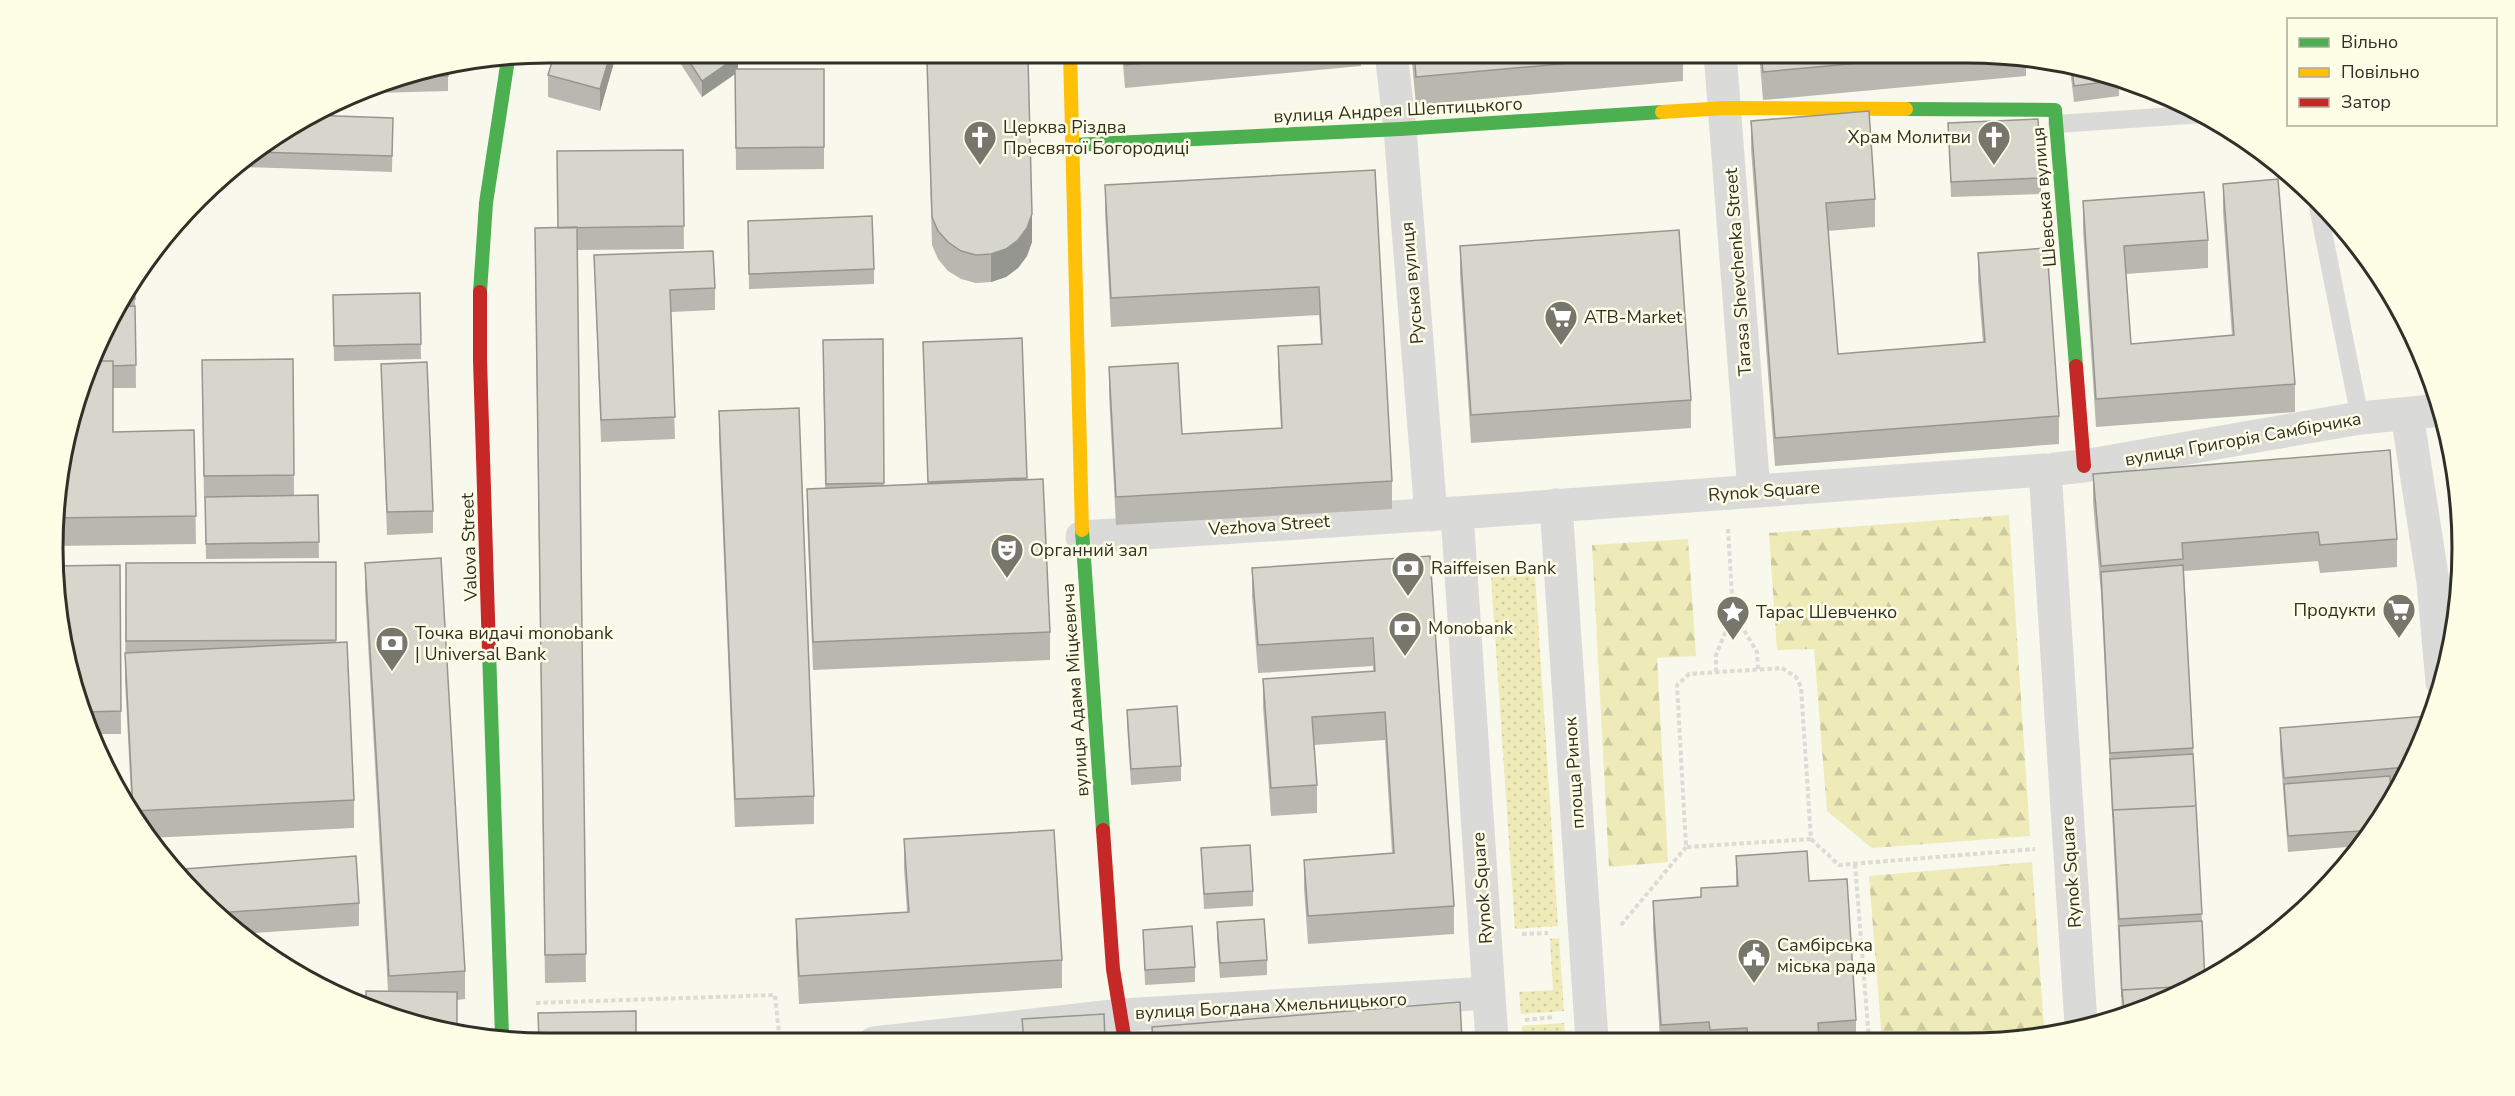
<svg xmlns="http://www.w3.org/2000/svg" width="2515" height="1096" font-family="'Nunito Sans',sans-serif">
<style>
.grass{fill:url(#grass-dots)}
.forest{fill:url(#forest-firs)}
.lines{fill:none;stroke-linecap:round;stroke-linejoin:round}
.path{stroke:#dbdbd7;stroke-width:4;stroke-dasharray:4.5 3;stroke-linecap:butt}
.lane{stroke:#dadad8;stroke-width:18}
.street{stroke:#dadad8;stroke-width:33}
.fast{stroke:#4caf50;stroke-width:14}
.slow{stroke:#ffc107;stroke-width:14}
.jam{stroke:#c62828;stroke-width:14}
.wall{fill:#b9b8b0}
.shaded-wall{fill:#969690}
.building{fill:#d7d6cd;stroke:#969690;stroke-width:1.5}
.labels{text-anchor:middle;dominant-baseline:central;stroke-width:5;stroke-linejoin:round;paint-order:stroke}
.street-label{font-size:18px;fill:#303027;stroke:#fefde6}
.poi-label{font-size:18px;fill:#303027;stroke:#fefde6;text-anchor:start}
.rim{fill:none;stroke:#303027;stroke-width:3}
</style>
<defs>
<pattern id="grass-dots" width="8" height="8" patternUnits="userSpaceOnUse" patternTransform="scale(1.5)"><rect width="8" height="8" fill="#eeebb9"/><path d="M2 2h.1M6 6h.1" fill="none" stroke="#ccca9f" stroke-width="1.8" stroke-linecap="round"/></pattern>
<pattern id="forest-firs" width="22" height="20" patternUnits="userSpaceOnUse" patternTransform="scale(1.5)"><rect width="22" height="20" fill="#eeebb9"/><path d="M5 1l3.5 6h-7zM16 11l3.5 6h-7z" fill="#ccca9f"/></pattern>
</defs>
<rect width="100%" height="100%" fill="#f8f8ec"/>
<!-- grass -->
<path class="grass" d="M1535,574L1558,926L1515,929L1491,577Z
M1559,938L1564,1011L1521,1014L1519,992L1553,990L1550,939Z
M1564,1023L1566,1041H1523L1522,1026Z"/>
<!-- forest -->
<path class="forest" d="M2009,515L2030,836L1872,848L1827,811L1814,649L1777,650L1769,533Z
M1688,539L1696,656L1657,658L1668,862L1609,867L1592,545Z
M2032,862L2044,1027L1882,1040L1869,876Z"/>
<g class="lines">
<!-- path -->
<path class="path" d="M1728,529L1733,612L1757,652L1758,669
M1782,668L1796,677L1801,687L1811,839L1686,847L1677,685L1689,674Z
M1716,672V655L1733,613
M1811,839L1839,865L2035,849
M1855,864L1869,1040
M1621,925L1686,847
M1522,934L1548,933
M536,1003L775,995L780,1043
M1525,1020L1554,1017
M1962,1039L2047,1033"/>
<!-- lane -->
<path class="lane" d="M2057,124L2204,114
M2317,201L2360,418"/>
<!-- street -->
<path class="street" d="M1391,53L1400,129L1431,515
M1720,53L1754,491
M2407,414L2433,582L2442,682
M2055,469L2084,466L2360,418L2442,410
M1556,505L1592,1040
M1082,537L1454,513
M1492,1041L1457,513L2045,470L2081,1024
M874,1043L1122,1015L1489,993"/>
<!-- fast -->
<path class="fast" d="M1906,109L2055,110L2076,366
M1073,145L1400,129L1662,112
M480,292L486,203L508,59
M1082,530L1103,830
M489,651L502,1036"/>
<!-- slow -->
<path class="slow" d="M1070,53L1082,530
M1662,112L1725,108L1906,109"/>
<!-- jam -->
<path class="jam" d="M480,292V360L489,651
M2076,366L2084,466
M1103,830L1113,969L1125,1042"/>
</g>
<!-- wall -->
<path class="wall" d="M617,52L600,111L548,97V75Z
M673,52H736L738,69H824V169L736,170L735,74L702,97Z
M1122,52H1361V66L1125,88Z
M1411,52H1683V81L1416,105Z
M1759,52H1967L2026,62V76L1763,100Z
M927,61L1032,242L1027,256L1018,268L1006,277L991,282L976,283L961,279L948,271L938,259L932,245Z
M448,69V91L374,93V86L388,79Z
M2070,69L2119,78V96L2074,102Z
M2147,88L2168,98L2149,100Z
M393,118L392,172L244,167V159L301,119Z
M1751,121L1875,199V227L1828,231L1838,354L1983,343L1978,281V253L2059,416V444L1775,466L1751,149Z
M1948,123L2041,178V194L1951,197Z
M683,150L684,249L577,250L586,982L545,983L535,256L557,228Z
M1375,170L1392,481V509L1116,525L1109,395V367L1182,434L1281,428L1278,374V346L1321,344L1319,315L1111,327L1105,213V185Z
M2223,184L2295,384V412L2096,427L2083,230V201L2208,240V268L2126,274L2131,344L2232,336L2223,212Z
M748,221L874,269V284L749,289Z
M1460,246L1691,400V428L1471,443L1460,274Z
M594,255L715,288V310L671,312L675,439L601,442Z
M420,293L421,359L334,361L333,295Z
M135,299L136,388H113V432L194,430L196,544L53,546L62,452L119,300Z
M1022,338L1027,480L1050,632V660L813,670L807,517V489L825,488L823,362L883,339L884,486L928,484L923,342Z
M293,359L294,495H318L319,558L206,559L205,498H204L202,360Z
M381,364L433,511V533L387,535Z
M719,411L814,796V824L735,827L719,439Z
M2093,474L2397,539V567L2320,573L2318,561L2184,571L2202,921L2186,993L2122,1012L2101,594L2093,502Z
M2461,521L2460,553L2457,530V522Z
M1430,556L1454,906V934L1308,944L1304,888V860L1392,853L1385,740L1314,745L1317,785V813L1271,816L1263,707V679L1373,671V666L1258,673L1252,596V568Z
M336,562V643L354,800V828L149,838L132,814L125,681L126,563Z
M365,563L465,971V999L457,1000L388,991L365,591Z
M120,565L121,734H96L62,644Z
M1127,710L1181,766V781L1131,785L1127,725Z
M2428,723L2395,791H2391L2379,824L2359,846L2288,852L2280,750V728Z
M904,839L1062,960V988L799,1004L796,947V919L907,912L904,868Z
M1201,848L1253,891V906L1204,909Z
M1736,856L1809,881L1856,1020V1040H1660L1653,929V901L1701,897L1736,886Z
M175,874L359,903V926L239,934Z
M1217,922L1267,960V975L1220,978L1217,938Z
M1143,930L1195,967V982L1145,985Z"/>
<!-- shaded-wall -->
<path class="shaded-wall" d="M611,52H617L600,111V89Z
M738,56V72L702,97V81Z
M1032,214V242L1027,256L1018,268L1006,277L991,282V254Z"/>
<!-- building -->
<path class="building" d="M555,52H611L600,89L548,75Z
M683,52H736L738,56L702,81Z
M1124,52H1265L1125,65Z
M1414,52H1683V53L1416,77Z
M1761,52H1967L1969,53L1763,72Z
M1028,58L1032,214L1027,228L1018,240L1006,249L991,254L976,255L961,251L948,242L938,231L932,217L927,61Z
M448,69V76L402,77Z
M735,69H824V147L736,148Z
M2072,70L2119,78V80L2074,86Z
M1869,111L1875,199L1826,203L1838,354L1985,342L1978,253L2047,248L2059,416L1775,438L1751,121Z
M308,115L393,118L392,156L254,152L301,119Z
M2038,119L2041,178L1951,182L1948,123Z
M683,150L684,226L558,228L557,151Z
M1375,170L1392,481L1116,497L1109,367L1178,363L1182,434L1282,428L1278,346L1322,344L1319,287L1111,298L1105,185Z
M2278,179L2295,384L2096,399L2083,201L2204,192L2208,240L2124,246L2131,344L2234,335L2223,184Z
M872,216L874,269L749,274L748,221Z
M577,227L586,954L545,955L535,228Z
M1679,230L1691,400L1471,415L1460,246Z
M713,251L715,288L670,290L675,417L601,420L594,255Z
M134,282L135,299L119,300Z
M420,293L421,344L334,346L333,295Z
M135,306L136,365L113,366V361H96L117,307Z
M1022,338L1027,478L928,482L923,342Z
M883,339L884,483L826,484L823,340Z
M293,359L294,475L204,476L202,360Z
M96,361H113V432L194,430L196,516L55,518L62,452Z
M427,362L433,511L387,512L381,364Z
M799,408L814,796L735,799L719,411Z
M2390,450L2397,539L2320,545L2318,532L2182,543L2183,559L2101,566L2093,474Z
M1043,479L1050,632L813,642L807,489Z
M318,495L319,542L206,544L205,497Z
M2461,521L2460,547L2457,522Z
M1430,556L1454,906L1308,916L1304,860L1394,853L1385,712L1312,717L1317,785L1271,788L1263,679L1375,671L1373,638L1258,645L1252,568Z
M441,558L465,971L389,976L365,563Z
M336,562V640L126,641V563Z
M120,565L121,711L87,712L62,644L54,566Z
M2183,565L2193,748L2110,753L2101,572Z
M347,642L354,800L133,811L125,653Z
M1177,706L1181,766L1131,769L1127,710Z
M2428,716V723L2407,767L2284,778L2280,728Z
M2193,754L2196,806L2113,810V817L2110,759Z
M2390,776L2391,798L2379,824L2374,830L2288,836L2284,784Z
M2196,806L2202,914L2119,919L2113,810Z
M1054,830L1062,960L799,976L796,919L909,912L904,839Z
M1250,845L1253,891L1204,894L1201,848Z
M1807,851L1809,881L1847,879L1856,1020L1818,1023L1819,1040H1748L1747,1028L1710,1030L1709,1022L1661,1025L1653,901L1701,897V888L1738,886L1736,856Z
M356,856L359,903L217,913L175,874L172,870Z
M1264,919L1267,960L1220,963L1217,922Z
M2202,921L2205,980L2195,986L2122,990V997L2119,926Z
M1192,926L1195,967L1145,970L1143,930Z
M2195,986L2186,993L2124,1011L2122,990Z
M366,991L457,992V1028L388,1017L366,1005Z
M1460,1002L1462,1041L1153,1042L1152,1027Z
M636,1011V1043L548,1044L539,1042L538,1013Z
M1104,1014L1105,1042H1024L1022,1019Z"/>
<!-- icons -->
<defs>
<symbol id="church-pin" viewBox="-11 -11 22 30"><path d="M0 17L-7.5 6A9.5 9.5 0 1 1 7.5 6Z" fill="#76766c" stroke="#fefde6"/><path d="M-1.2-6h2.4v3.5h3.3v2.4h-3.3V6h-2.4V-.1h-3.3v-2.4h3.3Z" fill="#fff"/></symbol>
<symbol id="supermarket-pin" viewBox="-11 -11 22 30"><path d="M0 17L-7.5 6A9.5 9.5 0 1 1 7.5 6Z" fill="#76766c" stroke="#fefde6"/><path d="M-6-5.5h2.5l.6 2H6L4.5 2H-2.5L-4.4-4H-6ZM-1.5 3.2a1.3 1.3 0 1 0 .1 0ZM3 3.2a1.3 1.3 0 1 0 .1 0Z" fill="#fff"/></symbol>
<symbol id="theatre-pin" viewBox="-11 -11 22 30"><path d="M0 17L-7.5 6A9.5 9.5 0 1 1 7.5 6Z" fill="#76766c" stroke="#fefde6"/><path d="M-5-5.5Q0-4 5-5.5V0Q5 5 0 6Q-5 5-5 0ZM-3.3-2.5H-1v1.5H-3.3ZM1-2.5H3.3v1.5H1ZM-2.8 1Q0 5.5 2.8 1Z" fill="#fff"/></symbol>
<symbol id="bank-pin" viewBox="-11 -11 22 30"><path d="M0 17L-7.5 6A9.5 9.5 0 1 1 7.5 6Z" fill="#76766c" stroke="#fefde6"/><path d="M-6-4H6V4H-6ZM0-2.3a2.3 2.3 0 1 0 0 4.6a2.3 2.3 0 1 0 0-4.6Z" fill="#fff"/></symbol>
<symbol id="sight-pin" viewBox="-11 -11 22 30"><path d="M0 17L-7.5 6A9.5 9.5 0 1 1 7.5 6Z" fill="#76766c" stroke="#fefde6"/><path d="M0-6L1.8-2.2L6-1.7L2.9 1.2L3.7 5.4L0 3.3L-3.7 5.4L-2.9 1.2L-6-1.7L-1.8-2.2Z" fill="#fff"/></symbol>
<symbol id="civic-pin" viewBox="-11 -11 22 30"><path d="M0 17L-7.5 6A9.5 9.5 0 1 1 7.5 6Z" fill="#76766c" stroke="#fefde6"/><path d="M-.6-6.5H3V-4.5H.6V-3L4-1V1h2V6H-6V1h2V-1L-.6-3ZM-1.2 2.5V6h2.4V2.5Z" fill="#fff"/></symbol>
</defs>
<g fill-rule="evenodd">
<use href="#church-pin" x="961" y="118" width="38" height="52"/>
<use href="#church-pin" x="1975" y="118" width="38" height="52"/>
<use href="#supermarket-pin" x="1542" y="298" width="38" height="52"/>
<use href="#theatre-pin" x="988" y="531" width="38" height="52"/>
<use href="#bank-pin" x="1389" y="549" width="38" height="52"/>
<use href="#supermarket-pin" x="2380" y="591" width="38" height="52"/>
<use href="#sight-pin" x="1714" y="593" width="38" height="52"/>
<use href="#bank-pin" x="1386" y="609" width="38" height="52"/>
<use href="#bank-pin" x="373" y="624" width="38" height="52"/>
<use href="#civic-pin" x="1735" y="936" width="38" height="52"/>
</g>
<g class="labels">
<!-- street labels -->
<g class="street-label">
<text transform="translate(1398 110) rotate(-3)">вулиця Андрея Шептицького</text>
<text transform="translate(2044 197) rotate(-95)">Шевська вулиця</text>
<text transform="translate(1738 272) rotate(-94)">Tarasa Shevchenka Street</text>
<text transform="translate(1412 283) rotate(-95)">Руська вулиця</text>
<text transform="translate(2243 439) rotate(-10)">вулиця Григорія Самбірчика</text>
<text transform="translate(1764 491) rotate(-4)">Rynok Square</text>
<text transform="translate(1269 525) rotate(-4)">Vezhova Street</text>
<text transform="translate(469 547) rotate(-92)">Valova Street</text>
<text transform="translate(1075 690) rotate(-94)">вулиця Адама Міцкевича</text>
<text transform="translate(1574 773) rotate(-94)">площа Ринок</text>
<text transform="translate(2071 872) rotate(-94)">Rynok Square</text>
<text transform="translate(1482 888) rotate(-94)">Rynok Square</text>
<text transform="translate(1271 1006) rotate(-3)">вулиця Богдана Хмельницького</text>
</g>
<!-- poi labels -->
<g class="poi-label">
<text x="1003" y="127">Церква Різдва<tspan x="1003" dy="21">Пресвятої Богородиці</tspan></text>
<text x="1971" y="137" text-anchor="end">Храм Молитви</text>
<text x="1584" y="317">ATB-Market</text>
<text x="1030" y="550">Органний зал</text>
<text x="1431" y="568">Raiffeisen Bank</text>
<text x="2376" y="610" text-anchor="end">Продукти</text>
<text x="1756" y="612">Тарас Шевченко</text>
<text x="1428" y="628">Monobank</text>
<text x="415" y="633">Точка видачі monobank<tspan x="415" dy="21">| Universal Bank</tspan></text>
<text x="1777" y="945">Самбірська<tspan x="1777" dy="21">міська рада</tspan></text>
</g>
</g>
<!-- crop -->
<path d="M0 0H2515V1096H0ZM548 63H1967A485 485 0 0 1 2452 548V548A485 485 0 0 1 1967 1033H548A485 485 0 0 1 63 548V548A485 485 0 0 1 548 63Z" fill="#fefde6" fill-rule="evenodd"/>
<path class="rim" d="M548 63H1967A485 485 0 0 1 2452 548V548A485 485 0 0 1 1967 1033H548A485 485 0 0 1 63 548V548A485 485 0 0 1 548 63Z"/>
<!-- legend -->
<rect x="2287" y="18" width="210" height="108" fill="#fefde6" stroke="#acab9a" stroke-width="1.5"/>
<rect x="2299" y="38" width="30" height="9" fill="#4caf50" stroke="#acab9a" stroke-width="1.5"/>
<text x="2341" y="48" font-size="18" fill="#303027">Вільно</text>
<rect x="2299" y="68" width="30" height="9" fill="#ffc107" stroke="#acab9a" stroke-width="1.5"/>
<text x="2341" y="78" font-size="18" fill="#303027">Повільно</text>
<rect x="2299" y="98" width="30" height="9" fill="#c62828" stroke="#acab9a" stroke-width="1.5"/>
<text x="2341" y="108" font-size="18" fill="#303027">Затор</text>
</svg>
